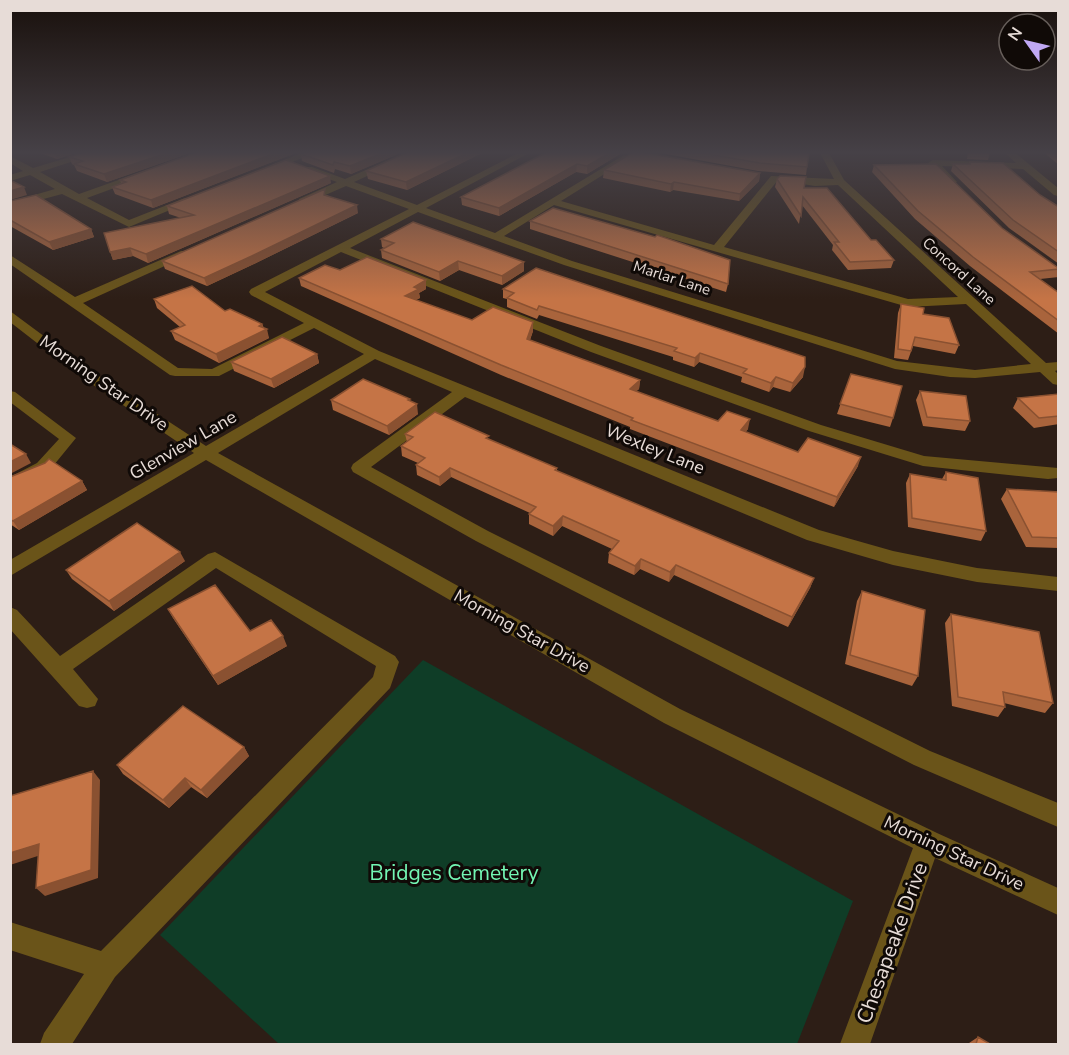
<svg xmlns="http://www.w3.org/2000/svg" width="1069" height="1055" font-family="'Nunito Sans',sans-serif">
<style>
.green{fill:#0f3d27}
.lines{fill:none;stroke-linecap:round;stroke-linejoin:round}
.minor{fill:#6a5419;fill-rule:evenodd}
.wall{fill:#a9643c}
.shaded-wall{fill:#8a5131}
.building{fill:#c57446;stroke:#8a5131;stroke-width:1.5}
.labels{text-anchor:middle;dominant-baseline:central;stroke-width:6;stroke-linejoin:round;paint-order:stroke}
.far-street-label{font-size:15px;fill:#e7dcd7;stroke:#100a07}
.street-label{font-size:18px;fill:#e7dcd7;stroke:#100a07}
.near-park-label{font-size:21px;fill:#73f5b3;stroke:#100a07}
.near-street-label{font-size:21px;fill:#e7dcd7;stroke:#100a07}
</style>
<rect width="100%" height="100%" fill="#2d1e16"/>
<!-- green -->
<path class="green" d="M423,660L853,901L797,1044H279L160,935Z"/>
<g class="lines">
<!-- minor -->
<path class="minor" d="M90,151H104L40,172L79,194L141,172H147V176L87,198L129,220L185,198L194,200L129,227L62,194L10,208V202L55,189L30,175L10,181V175L23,171L10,163V156L33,168Z
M306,151H319L268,172L260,170Z
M410,151H422L354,182L417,205L522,151H533L426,208L495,233L624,155L629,158L627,160L561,201L714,245L771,176L834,179L819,151H828L844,180L1046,363L1058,362V370L1055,371L1058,374V385L1053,384L1040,372L975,378L950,377L895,369L564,265L418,212L350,248L601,346L821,425L924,456L1058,468V478L1048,479L923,466L809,431L591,352L341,252L265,292L379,351L819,530L893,551L977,568L1058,577V591L977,582L893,565L807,540L465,397L371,467L488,531L930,751L1058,803V827L914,765L476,541L353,472L351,468L353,464L452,392L375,359L218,453L680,709L937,833L1058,888V915L935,858L870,1044H840L913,848L664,723L206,460L10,576V560L194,453L77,374L10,322V311L87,368L206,446L364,354L314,328L219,376H175L170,375L10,264V255L75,297L181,251H189V255L83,303L178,368L212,369L304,323L251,295L249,292L251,289L409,209L346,186L307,203H299V199L337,182L306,171V167H312L345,179ZM778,180L815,186L838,185L958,297L908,299L724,247ZM554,205L908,307L966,304L1031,364L975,370L897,361L572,261L504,236Z
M618,151H638L662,157L657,160Z
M1003,151H1013L1058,188V196L1054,195L1023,169L942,166L957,182L952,185L928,163L933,160L1016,163Z
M10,391L15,392L76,438L49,471L10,489V477L37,463L59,439L10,402Z
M215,552L395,656L399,662L390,688L115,977L72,1044H40L44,1033L84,974L10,950V922L101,951L373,677L376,666L216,568L73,669L98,699L95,706L87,708L79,706L10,629V607L17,610L60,656L208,554Z"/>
</g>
<!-- wall -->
<path class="wall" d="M34,151H83L57,159Z
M87,151H196L107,182L77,171L74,165L72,164L69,157Z
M200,151H301L153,208L115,194L112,187L121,183L120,180Z
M306,151H405L351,174L335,169L334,173L302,161L301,154Z
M410,151H486L407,190L368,179L366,171Z
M549,151H620V154L587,174L576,172L499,216L462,205L461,197Z
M650,151H789L807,167L806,175L758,171Z
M968,151H989L990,152L988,160L967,159Z
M1042,151H1059V165Z
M970,162L1040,195L1059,207V264L1009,228L951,171L953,164H969Z
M874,165L1002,228L1057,267H1059V277L1040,279L1059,293V334L970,266L915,219L872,172Z
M604,170L760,173L759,181L739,201L673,190L670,192L603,178Z
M777,179L804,188L894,260L891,268L848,270L832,250L833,245L802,205L799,224L775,187Z
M331,183L148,263L133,256L113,260L104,233L181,218L169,214L167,206Z
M327,195L358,213L258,262L207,286L165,269L162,261Z
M10,201L91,229L94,237L53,250L10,226Z
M530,221L728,284L726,292L530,229Z
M381,239L524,262V271L502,285L459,270L440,281L382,258L381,250L384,248L382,247Z
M340,270L426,289L419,293L420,298L415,300L472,320L533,331L530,340L640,380L639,389L636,391L718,421L748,429L745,432L798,452L858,466L834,507L630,429V427L501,375L301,286L299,278Z
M503,289L803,377L790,392L773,387L769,392L741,382L742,377L699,362L694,367L673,360V357L539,315L537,319L507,307V299L503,298Z
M154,299L262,324L269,338L219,363L175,340L171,331L180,327L157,308Z
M901,304L959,345L955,354L913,346L908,360L894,358L898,313Z
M317,354L319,363L274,388L234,371L231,362Z
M851,374L893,418L890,427L837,414Z
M920,391L970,421L965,431L923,426L916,400Z
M1059,394V424L1034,428L1013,408L1018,398Z
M410,399V401L418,414L389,435L333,410L331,400Z
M405,434L489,440L557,468V471L814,578L810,588L788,627L674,575L669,582L640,569L634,575L608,563L609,553L612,549L562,526L553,536L529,524V514L530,513L451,477L440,486L417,475L416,465L418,463L402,456L401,446L407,442Z
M946,472L986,531L981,541L908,527L906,483L910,474L942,479Z
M10,477L82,481L87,490L19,530L10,524Z
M1007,489L1059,492V548L1026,547L1001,499Z
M185,561L114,611L72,579L66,570Z
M862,591L918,676L912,686L845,664L857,601Z
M168,609L250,631L287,646L218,685L173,618Z
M951,614L1053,703L1045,713L1004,703L1005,707L998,717L952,706L945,623Z
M244,747L249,756L207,798L191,787L169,808L123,774L117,765Z
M978,1037L990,1044H969V1043Z"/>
<!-- shaded-wall -->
<path class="shaded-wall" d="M54,151H83L57,159Z
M173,151H196L107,182L104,174Z
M280,151H301L153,208L151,200Z
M387,151H405L351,174L350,166Z
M471,151H486L407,190L406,182Z
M613,151H620V154L587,174V166Z
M577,164L576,172L499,216V208Z
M760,173L759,181L739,201L740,194Z
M330,176L331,183L148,263L146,254Z
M674,182L673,190L670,192L671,184Z
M24,187L27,195L10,200V191Z
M357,205L358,213L258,262L207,286L204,278Z
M91,229L94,237L53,250L49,242Z
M130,248L133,256L113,260L110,252Z
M458,261L459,270L440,281L439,272Z
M524,262V271L502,285V276Z
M426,280V289L419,293L420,298L406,305L405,296L414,287Z
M533,322V331L527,348V339Z
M262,324L264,330L267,329L269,338L219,363L216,354Z
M700,353L699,362L694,367L695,358Z
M317,354L319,363L274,388L271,379Z
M805,367L803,377L790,392L793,383Z
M776,377L773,387L769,392L771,383Z
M640,380L639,389L629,398L630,389Z
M417,404L418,414L389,435L387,426Z
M750,419L748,429L739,440L741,430Z
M26,454L31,463L10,474V462Z
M861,457L858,466L834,507L837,497Z
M450,468L451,477L440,486L439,477Z
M82,481L87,490L19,530L13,521Z
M563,516L562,526L553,536V526Z
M180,552L185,561L114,611L109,601Z
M641,559L640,569L634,575L635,566Z
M676,565L674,575L669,582L670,572Z
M814,578L810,588L788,627L792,617Z
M283,636L287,646L218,685L213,676Z
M244,747L249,756L207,798L201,790Z
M93,771L100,780L98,878L45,896L36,888Z
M185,778L191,787L169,808L163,800Z
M39,844L47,853L10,865V853Z"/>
<!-- building -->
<path class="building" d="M87,151H173L104,174L74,164L83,161L69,157Z
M200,151H280L151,200L112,187L126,182L120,180Z
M306,151H387L350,166L334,162L333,165L301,154Z
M410,151H471L406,182L366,171Z
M549,151H613L587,166L577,164L499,208L461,197Z
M635,151L760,173L740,194L674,182L671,184L604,170Z
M690,151H789L809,153L807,167L760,163Z
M970,151H989L990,152H970Z
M286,160L330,176L146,254L130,248L110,252L104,233L194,215L167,206Z
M970,162L1003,163L1040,195L1059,207V252L1013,220L953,164H970Z
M936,164L1002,228L1057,267H1059V269L1030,272L1059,293V321L973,257L918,211L874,165Z
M780,176L806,177L804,188H827L871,240H876L894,260L850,262L834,242H839L803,197L801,216L777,179Z
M10,180L24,187L10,191Z
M325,189L324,195L357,205L256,254L204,278L162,261Z
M36,195L91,229L49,242L10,220V201Z
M553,208L655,237L657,235L730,260L728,284L530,221Z
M413,222L524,262L502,276L458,261L439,272L381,250L394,243L381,239Z
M367,257L426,280L414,287L419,289L405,296L472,320L493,307L533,322L527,339L640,380L630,389L718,421L727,411L750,419L741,430L798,452L808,438L861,457L837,497L631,420L633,418L501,365L299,278L325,265L340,270Z
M536,268L805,357V367L793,383L776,377L771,383L743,373L747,369L700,353L695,358L674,351L677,348L539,306L537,310L507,298L514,293L503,289Z
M192,286L225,311L230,309L262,324L259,326L267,329L216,354L171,331L185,325L154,299Z
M901,304L924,308L923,314L949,318L959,345L915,337L911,351L898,349Z
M282,337L317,354L271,379L231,362Z
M851,374L902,386L893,418L840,404Z
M363,379L410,399L408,400L417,404L387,426L331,400Z
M920,391L966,396L970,421L927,417Z
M1059,394V416L1039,418L1018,398Z
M435,412L489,436L486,438L557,468L555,470L814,578L792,617L676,565L670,572L641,559L635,566L609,553L619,541L563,516L553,526L529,514L536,507L450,468L439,477L416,465L425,458L401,446L413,437L405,434Z
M10,444L26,454L10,462Z
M49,459L82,481L13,521L10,519V477L45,463Z
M946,472L978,478L986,531L912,518L910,474L946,480Z
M1007,489L1059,492V538L1032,537Z
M137,523L180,552L109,601L66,570Z
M215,585L250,631L271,620L283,636L213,676L168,609Z
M862,591L925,610L918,676L850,655Z
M951,614L1039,632L1053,703L1003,692L1005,707L958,697Z
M183,706L244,747L201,790L185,778L163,800L117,765Z
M93,771L91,870L36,888L39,844L10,853V796Z
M978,1037L990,1044H976Z"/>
<!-- sky -->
<linearGradient id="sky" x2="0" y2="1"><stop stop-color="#19100c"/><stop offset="0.51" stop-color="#464147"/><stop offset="1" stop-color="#464147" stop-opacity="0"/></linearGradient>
<rect width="1069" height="299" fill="url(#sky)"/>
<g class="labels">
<!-- far-street labels -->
<g class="far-street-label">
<text transform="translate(959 271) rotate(42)">Concord Lane</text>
<text transform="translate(672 278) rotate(18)">Marlar Lane</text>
</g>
<!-- street labels -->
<g class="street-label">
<text transform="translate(104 383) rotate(35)">Morning Star Drive</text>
<text transform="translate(183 445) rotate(-30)">Glenview Lane</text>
<text transform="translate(655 449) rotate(22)">Wexley Lane</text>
<text transform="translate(522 631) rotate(29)">Morning Star Drive</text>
<text transform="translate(954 853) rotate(25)">Morning Star Drive</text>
</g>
<!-- near-park labels -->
<g class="near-park-label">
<text x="454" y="873">Bridges Cemetery</text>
</g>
<!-- near-street labels -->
<g class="near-street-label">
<text transform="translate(892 943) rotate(-70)">Chesapeake Drive</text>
</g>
</g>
<!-- border -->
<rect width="1069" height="1055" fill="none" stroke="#e7dcd7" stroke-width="24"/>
<!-- north arrow -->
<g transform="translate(1027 42) rotate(304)"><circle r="28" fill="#100a07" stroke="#665e5a" stroke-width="1.5"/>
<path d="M0-4.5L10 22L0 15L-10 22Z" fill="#c0a8f4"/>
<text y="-9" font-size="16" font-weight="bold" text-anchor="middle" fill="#e7dcd7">N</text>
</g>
</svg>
